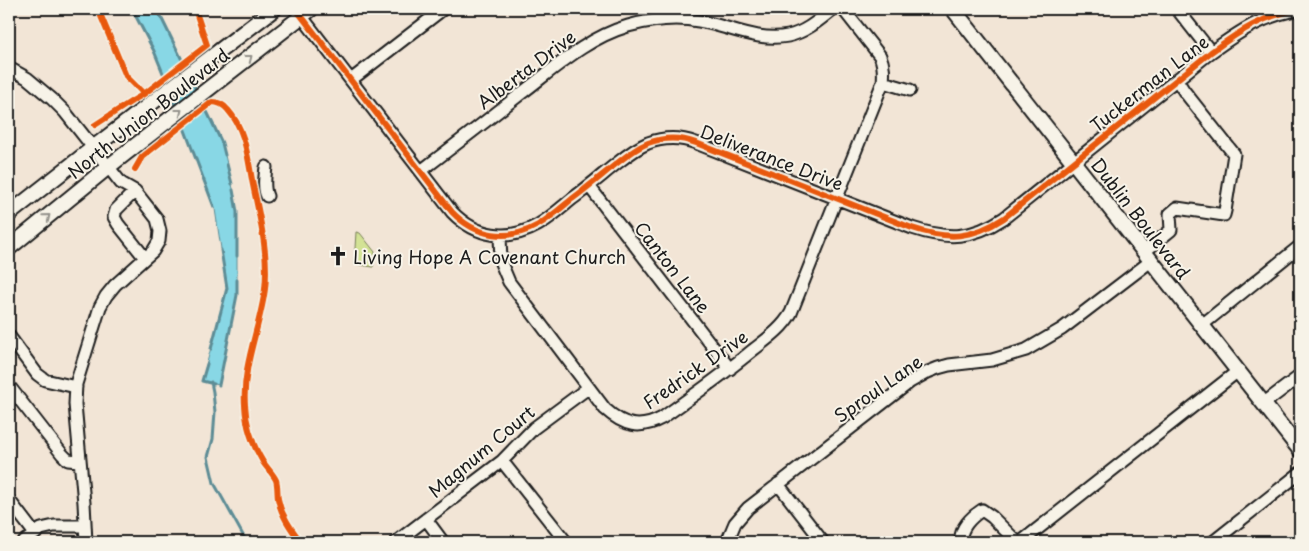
<svg xmlns="http://www.w3.org/2000/svg" width="1309" height="551" font-family="'Playpen Sans',sans-serif">
<style>
.green{fill:#d3e295;stroke:#787f58}
.water{fill:#88d7e5;stroke:#5d8c95}
.lines{fill:none;stroke-linecap:round;stroke-linejoin:round}
.stream{stroke:#5d8c95;stroke-width:3}
.minor-casing{stroke:#1c1c1c;stroke-width:15}
.major-casing{stroke:#1c1c1c;stroke-width:18}
.minor{stroke:#f7f3e8;stroke-width:11}
.major{stroke:#f7f3e8;stroke-width:14}
.cycleway-casing{stroke:#f7f3e8;stroke-width:9}
.cycleway{stroke:#e8590c;stroke-width:6}
.oneway{stroke:#94928c}
.labels{text-anchor:middle;dominant-baseline:central;stroke-width:4;stroke-linejoin:round;paint-order:stroke}
.street-label{font-size:18px;fill:#1c1c1c;stroke:#f7f3e8}
.poi-label{font-size:18px;fill:#1c1c1c;stroke:#f7f3e8;text-anchor:start}
</style>
<rect width="100%" height="100%" fill="#f2e5d6"/>
<filter id="ink" filterUnits="userSpaceOnUse"><feTurbulence type="fractalNoise" baseFrequency=".02" numOctaves="2"/><feDisplacementMap in="SourceGraphic" scale="10" xChannelSelector="R" yChannelSelector="G"/><feConvolveMatrix kernelMatrix="1 2 1 2 8 2 1 2 1" color-interpolation-filters="sRGB"/></filter>
<g filter="url(#ink)">
<!-- green -->
<path class="green" d="M356,232L360,233L375,252L373,267L354,264Z"/>
<!-- water -->
<path class="water" d="M132,9H157L222,143L235,197L237,212V295L219,385L202,381L227,288L215,209L154,51Z"/>
<g class="lines">
<!-- stream -->
<path class="stream" d="M132,9L154,51L167,83
M157,9L184,64
M191,79L198,94
M172,96L176,109
M201,99L222,143L225,155
M180,117L214,207
M227,164L232,184
M233,190L237,212V256
M211,349L227,288L221,250
M207,364L202,381L214,384
M211,382L213,392L215,412L213,439L208,457L214,483L244,537L246,542
M219,385L237,295V280"/>
<defs>
<path id="minor" d="M296,9L452,212C476,237 508,242 538,225C550,218 561,208 572,199C587,188 601,176 616,164C626,156 636,148 648,143C664,137 680,137 696,143L912,228C948,240 972,239 1004,218L1211,52C1240,31 1264,15 1300,9
M1177,9L1211,52
M9,68L27,78L52,99L65,112L121,183L135,191L157,219L160,231L159,241L153,251L115,285L106,296L100,307L76,384L75,404L84,503L86,542
M351,80L443,9
M883,82L910,90
M266,167C265,176 263,188 267,196
M421,171C455,145 489,119 523,92C556,67 587,38 628,26C650,20 676,17 699,21C728,26 758,42 788,36C806,32 819,20 833,9
M589,186L730,369
M135,191L116,210L114,217L118,224L145,258
M500,235L501,263L509,282L605,409C624,426 640,430 662,418C693,396 724,374 753,350C767,339 782,329 791,313L883,82C884,72 884,65 880,56L843,9
M1144,252L1171,230L1170,214L1177,208L1224,215L1225,211L1234,154L1184,91L1177,80
M1202,325L1300,246
M9,336L37,374L45,380L76,387
M9,386L62,454L68,460L79,461
M1263,404L1300,376
M502,461L566,542
M778,484L823,542
M9,500L35,534
M426,519L443,542
M24,542L41,529L54,526H85
M396,542L502,461L534,428L588,388
M727,542L735,523L748,508L910,382L928,372L938,368L949,365L992,360L1026,350L1062,329L1151,261
M961,542C959,529 971,517 982,510L992,517L1017,542
M1021,542L1238,371
M1213,542L1300,473"/>
<path id="major" d="M953,9L1300,450
M9,214L93,148L274,9
M9,248L108,167L311,9"/>
</defs>
<!-- minor casing -->
<use href="#minor" class="minor-casing"/>
<!-- major casing -->
<use href="#major" class="major-casing"/>
<!-- minor -->
<use href="#minor" class="minor"/>
<!-- major -->
<use href="#major" class="major"/>
<defs>
<path id="cycleway" d="M98,9L126,76L144,94
M296,9L452,212C476,237 508,242 538,225C550,218 561,208 572,199C587,188 601,176 616,164C626,156 636,148 648,143C664,137 680,137 696,143L912,228C948,240 972,239 1004,218L1211,52C1240,31 1264,15 1300,9
M95,125L132,101L144,94L207,45L195,9
M135,169L142,157L212,102C218,102 224,105 228,110C246,130 248,160 253,185C260,219 269,255 265,289C260,328 242,365 245,405C246,425 252,444 263,462C267,468 273,474 276,480C278,486 277,493 278,499C281,515 291,529 301,542"/>
</defs>
<!-- cycleway casing -->
<use href="#cycleway" class="cycleway-casing"/>
<!-- cycleway -->
<use href="#cycleway" class="cycleway"/>
</g>
<!-- one-way arrows -->
<defs><path id="oneway-chevron" d="M-2-3.5L2.5 0L-2 3.5" fill="none" stroke-width="1.6" stroke-linecap="round" stroke-linejoin="round" transform="scale(1.25)"/></defs>
<g class="oneway">
<use href="#oneway-chevron" transform="translate(249 58) rotate(-38)"/>
<use href="#oneway-chevron" transform="translate(179 112) rotate(-38)"/>
<use href="#oneway-chevron" transform="translate(47 217) rotate(-39)"/>
</g>
</g>
<!-- icons -->
<defs>
<symbol id="church-bare" viewBox="-9 -9 18 18"><path d="M-1.2-6h2.4v3.5h3.3v2.4h-3.3V6h-2.4V-.1h-3.3v-2.4h3.3Z" fill="#1c1c1c" stroke="#f7f3e8" stroke-width="2.5" paint-order="stroke"/></symbol>
</defs>
<g fill-rule="evenodd">
<use href="#church-bare" x="324" y="242" width="28" height="28"/>
</g>
<g class="labels">
<!-- street labels -->
<g class="street-label">
<text transform="translate(526 69) rotate(-37)">Alberta Drive</text>
<text transform="translate(1149 83) rotate(-38)">Tuckerman Lane</text>
<text transform="translate(148 113) rotate(-38)">North Union Boulevard</text>
<text transform="translate(772 157) rotate(21)">Deliverance Drive</text>
<text transform="translate(1141 218) rotate(52)">Dublin Boulevard</text>
<text transform="translate(673 267) rotate(52)">Canton Lane</text>
<text transform="translate(695 369) rotate(-35)">Fredrick Drive</text>
<text transform="translate(878 388) rotate(-35)">Sproul Lane</text>
<text transform="translate(481 451) rotate(-40)">Magnum Court</text>
</g>
<!-- poi labels -->
<g class="poi-label">
<text x="353" y="256">Living Hope A Covenant Church</text>
</g>
</g>
<!-- margin -->
<rect width="1309" height="551" fill="none" stroke="#f7f3e8" stroke-width="30"/>
<rect x="15" y="15" width="1279" height="521" fill="none" stroke="#1c1c1c" stroke-width="2" filter="url(#ink)"/>
</svg>
